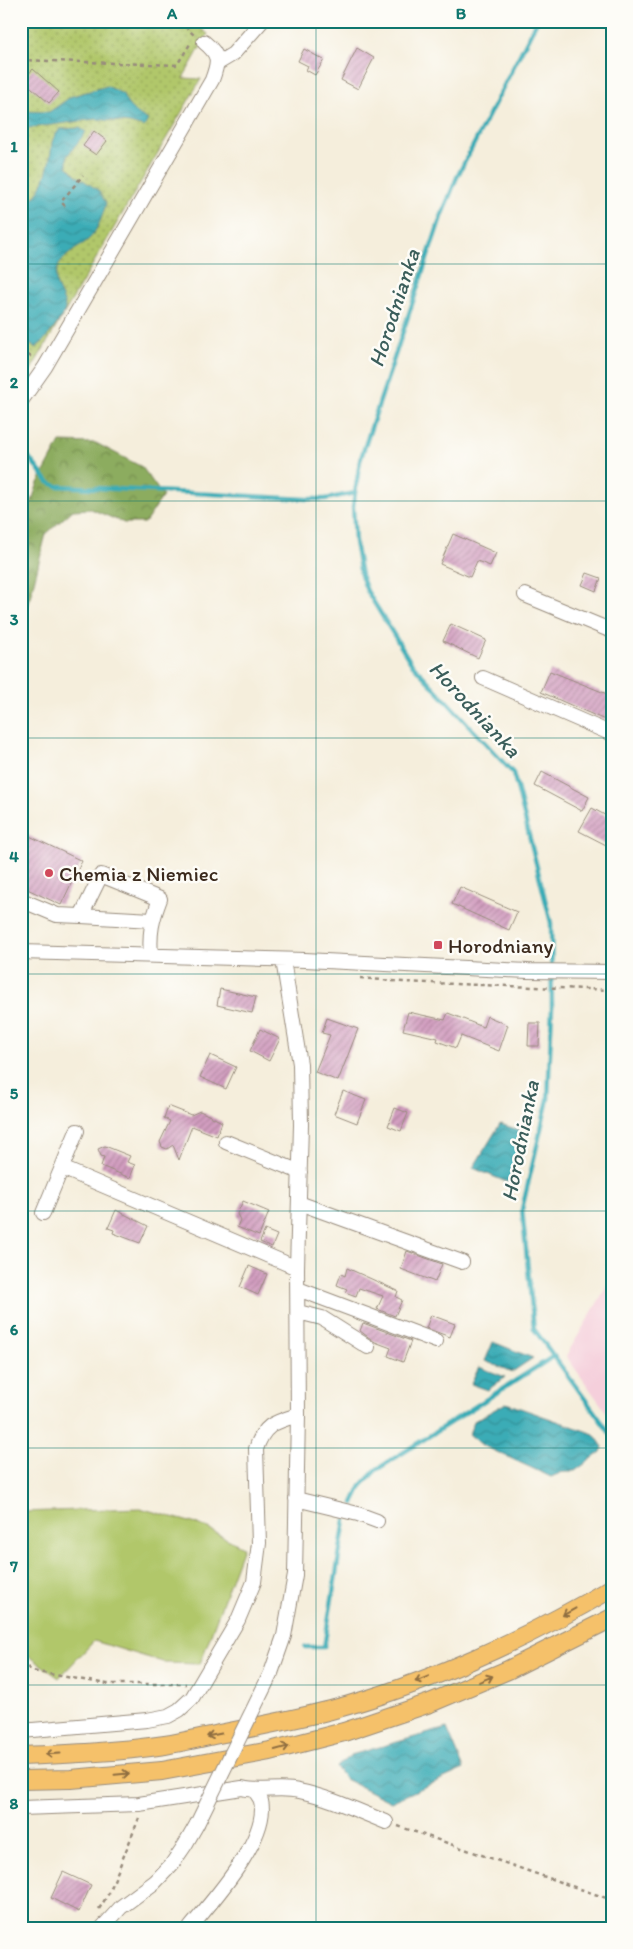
<svg xmlns="http://www.w3.org/2000/svg" width="633" height="1949" font-family="Itim,sans-serif">
<style>
.built{fill:#f5cfdb}
.green{fill:#b1c76b;stroke:#767844}
.forest{fill:url(#forest-crowns);stroke:#646b3e}
.garden{fill:url(#garden-dots);stroke:#767844}
.water{fill:url(#water-waves);stroke:#3b6b6a}
.lines{fill:none;stroke-linecap:round;stroke-linejoin:round}
.stream{stroke:#3bacb6;stroke-width:4.5}
.building{fill:url(#building-hatch)}
.minor-casing{stroke:#988c7d;stroke-width:16}
.major-casing{stroke:#988c7d;stroke-width:20}
.path{stroke:#988c7d;stroke-width:2.5;stroke-dasharray:4 4;stroke-linecap:butt}
.minor{stroke:#fff;stroke-width:14}
.major{stroke:#f5c16b;stroke-width:18}
.minor-bridge-casing{stroke:#988c7d;stroke-width:16;stroke-linecap:butt}
.minor-bridge{stroke:#fff;stroke-width:14}
.oneway{stroke:#8f6e41}
.grid{fill:none;stroke:#0f766e;stroke-width:1;stroke-opacity:0.55}
.poi-dot{fill:#d1495b;stroke:#fdfcf7;stroke-width:2}
.labels{text-anchor:middle;dominant-baseline:central;stroke-width:5;stroke-linejoin:round;paint-order:stroke}
.poi-label{font-size:21px;fill:#3b2a1e;stroke:#fdfcf7;text-anchor:start}
.water-label{font-size:22px;font-style:italic;fill:#3b5e5b;stroke:#fdfcf7}
.neatline{fill:none;stroke:#0f766e;stroke-width:2}
.grid-label{font-size:16px;text-anchor:middle;font-weight:bold;fill:#0f766e}
</style>
<defs>
<pattern id="forest-crowns" width="20" height="18" patternUnits="userSpaceOnUse" patternTransform="scale(1.25)"><rect width="20" height="18" fill="#8cac5f"/><path d="M2 6a3 3 0 1 1 6 0M12 15a3 3 0 1 1 6 0" fill="none" stroke="#748c4e"/></pattern>
<pattern id="garden-dots" width="8" height="8" patternUnits="userSpaceOnUse" patternTransform="scale(1.25)"><rect width="8" height="8" fill="#b1c76b"/><path d="M2 2h.1M6 6h.1" fill="none" stroke="#91a257" stroke-width="1.8" stroke-linecap="round"/></pattern>
<pattern id="water-waves" width="16" height="10" patternUnits="userSpaceOnUse" patternTransform="scale(1.25)"><rect width="16" height="10" fill="#3bacb6"/><path d="M0 5q4-4 8 0t8 0" fill="none" stroke="#338c93"/></pattern>
<pattern id="building-hatch" width="6" height="6" patternUnits="userSpaceOnUse" patternTransform="scale(1.25)"><rect width="6" height="6" fill="#d29dc0"/><path d="M-1 1l2-2M0 6l6-6M5 7l2-2" fill="none" stroke="#ac809b"/></pattern>
</defs>
<rect width="100%" height="100%" fill="#fdfcf7"/>
<filter id="ink" filterUnits="userSpaceOnUse"><feTurbulence type="fractalNoise" baseFrequency=".02" numOctaves="2"/><feDisplacementMap in="SourceGraphic" scale="10" xChannelSelector="R" yChannelSelector="G"/><feConvolveMatrix kernelMatrix="1 2 1 2 8 2 1 2 1" color-interpolation-filters="sRGB"/></filter>
<filter id="wash" filterUnits="userSpaceOnUse"><feTurbulence type="fractalNoise" baseFrequency=".0096" numOctaves="4" result="noise"/><feDisplacementMap in="SourceGraphic" scale="20" xChannelSelector="R" yChannelSelector="G"/><feGaussianBlur stdDeviation="1.12" result="paint"/><feColorMatrix in="noise" values="0 0 0 0 0 0 0 0 0 0 0 0 0 0 0 0 0 1.4 0 .05"/><feComposite in="paint" operator="in"/></filter>
<g filter="url(#wash)">
<rect width="100%" height="100%" fill="#f5eedc"/>
<!-- built -->
<path class="built" d="M612,1278V1420L566,1356Z"/>
<!-- green -->
<path class="green" d="M140,1508L200,1525L243,1547L200,1664L166,1663L94,1641L59,1678L21,1650V1512Z"/>
<!-- forest -->
<path class="forest" d="M60,442L96,443L142,467L163,496L145,523H124L91,509L73,510L46,534L21,634V532L38,483Z"/>
<!-- garden -->
<path class="garden" d="M21,21H191L208,34L183,78L201,79L21,387Z"/>
<!-- water -->
<path class="water" d="M107,86L123,94C127,108 136,112 148,120L144,127L130,123L96,119L21,129V111L49,112L72,96Z
M80,128L86,132L67,156V166L77,176L98,190L106,203C103,215 98,229 90,238C79,249 61,255 57,270C52,288 65,295 65,308C65,316 43,343 36,348L21,339V209C39,197 46,179 50,158C53,143 49,142 60,129Z
M500,1124L522,1131L509,1183L473,1168Z
M493,1342L533,1358L512,1372L485,1361Z
M479,1367L505,1377L488,1390L471,1384Z
M506,1403L594,1434L603,1447L601,1452L575,1471H565L551,1477L482,1445L469,1434L474,1421Z
M447,1728L464,1769L391,1802L345,1779L336,1767L351,1755Z"/>
<g class="lines">
<!-- stream -->
<path class="stream" d="M537,21L457,177L441,217L360,461L353,506L355,542L361,575L367,591L411,663L513,773L518,791L551,923L552,1008L548,1099L522,1209L534,1329L612,1436
M21,447L48,482L57,486L306,499H325L355,493
M353,1503L361,1486L376,1470L554,1356
M305,1647H324L345,1520"/>
</g>
<g id="blocks">
<!-- building -->
<path class="building" d="M357,48L374,58L358,89L341,80Z
M304,49L324,60L315,75L306,70L308,66L298,61Z
M33,69L59,92L49,103L23,80Z
M94,131L107,141L96,155L83,146Z
M453,534L496,553L490,566L477,561L470,577L440,564Z
M587,573L601,578L596,591L582,585Z
M451,624L486,640L478,658L443,641Z
M550,671L612,696V703L605,720L541,692Z
M542,772L589,797L582,811L535,786Z
M592,808L612,819V848L579,831Z
M21,832L82,861L61,905L21,886Z
M460,887L517,912L509,930L452,904Z
M220,989L256,997L252,1013L217,1005Z
M408,1012L445,1020L448,1013L483,1027L487,1016L508,1025L499,1051L461,1036L456,1048L437,1041L438,1038L403,1030Z
M327,1018L358,1029L338,1081L315,1072L330,1035L322,1033Z
M529,1023H540L539,1046H528Z
M260,1029L280,1039L269,1061L250,1051Z
M210,1055L236,1067L226,1089L200,1077Z
M343,1091L366,1100L357,1123L334,1114Z
M168,1106L191,1115L200,1111L222,1122L217,1136L192,1126L179,1160L173,1145L167,1149L162,1147L160,1142L170,1121L164,1118Z
M395,1108L408,1113L401,1131L388,1126Z
M105,1146L130,1156L127,1162L135,1165L130,1178L101,1166L104,1157L101,1156L98,1149Z
M243,1201L269,1212L259,1236L237,1227L240,1220L237,1214Z
M116,1210L148,1226L140,1243L113,1233L114,1230L108,1228Z
M265,1230L277,1235L272,1247L260,1242Z
M407,1251L442,1264L435,1282L401,1269Z
M249,1266L267,1274L258,1295L240,1287Z
M347,1268L398,1291L396,1297L402,1300L395,1316L377,1309L383,1296L359,1288L356,1296L345,1292L347,1289L337,1285L341,1274L345,1276Z
M431,1315L455,1324L450,1337L426,1328Z
M363,1323L411,1341L403,1362L388,1356L391,1348L375,1342L360,1331Z
M63,1872L91,1885L79,1912L51,1898Z"/>
</g>
</g>
<g filter="url(#ink)">
<use href="#blocks" fill-opacity="0" stroke="#988c7d" stroke-width="1"/>
<g class="lines">
<defs>
<path id="minor" d="M218,63L233,54L262,21
M21,401L45,367L212,80C219,61 220,55 204,42
M525,595L612,631
M483,678L612,734
M21,900L57,915L81,916L101,875L160,899C152,920 149,933 151,955
M81,916L152,920
M21,952L305,960L528,971L612,972
M226,1142L300,1172
M62,1168L297,1268
M299,1203L462,1262
M43,1213L77,1131
M298,1289L436,1341
M298,1312L322,1318L368,1347
M296,1499L358,1514L377,1521
M271,1673L284,1636L295,1575L298,1415
M21,1731L147,1720L168,1716L179,1710L192,1698L238,1620L254,1582L259,1543L256,1449C264,1424 275,1422 298,1415L297,1268L301,1125L300,1064L283,960
M21,1808L139,1804L242,1788C261,1793 280,1786 299,1791C329,1797 358,1811 386,1822
M102,1928L121,1907L155,1882L172,1864L185,1845L197,1824
M190,1928C212,1901 270,1838 261,1801C260,1798 257,1794 255,1791"/>
<path id="major" d="M21,1756C69,1754 117,1752 165,1745C184,1742 204,1737 224,1733C260,1726 296,1719 331,1710C425,1685 528,1638 612,1588
M21,1780L71,1779L162,1771L270,1751L344,1732L430,1703L508,1670L612,1618"/>
</defs>
<!-- minor casing -->
<use href="#minor" class="minor-casing"/>
<!-- major casing -->
<use href="#major" class="major-casing"/>
<!-- path -->
<path class="path" d="M179,21L194,35
M21,60L177,65L190,44
M65,206L61,202L83,175
M21,350L34,359
M360,978L403,982L612,990
M21,1662L32,1671L107,1684H186
M398,1826L612,1900
M99,1909L109,1893L139,1818"/>
<!-- minor -->
<use href="#minor" class="minor"/>
<!-- major -->
<use href="#major" class="major"/>
<defs>
<path id="minor-bridge" d="M197,1824L271,1673"/>
</defs>
<!-- minor-bridge casing -->
<use href="#minor-bridge" class="minor-bridge-casing"/>
<!-- minor-bridge -->
<use href="#minor-bridge" class="minor-bridge"/>
</g>
<!-- one-way arrows -->
<defs><path id="oneway-shaft" d="M-6 0H5M1.5-3L5.5 0L1.5 3" fill="none" stroke-width="1.6" stroke-linecap="round" stroke-linejoin="round" transform="scale(1.25)"/></defs>
<g class="oneway">
<use href="#oneway-shaft" transform="translate(569 1612) rotate(151)"/>
<use href="#oneway-shaft" transform="translate(422 1679) rotate(158)"/>
<use href="#oneway-shaft" transform="translate(486 1679) rotate(-23)"/>
<use href="#oneway-shaft" transform="translate(214 1735) rotate(169)"/>
<use href="#oneway-shaft" transform="translate(282 1748) rotate(-15)"/>
<use href="#oneway-shaft" transform="translate(53 1754) rotate(177)"/>
<use href="#oneway-shaft" transform="translate(122 1774) rotate(-5)"/>
</g>
</g>
<!-- grid -->
<path class="grid" d="M316,21V1928M21,264H612M21,501H612M21,738H612M21,974H612M21,1211H612M21,1448H612M21,1685H612"/>
<!-- markers -->
<g class="poi-dot">
<circle cx="49" cy="873" r="5"/>
<rect x="433" y="940" width="10" height="10" rx="2.5"/>
</g>
<g class="labels">
<!-- poi labels -->
<g class="poi-label">
<text x="59" y="873">Chemia z Niemiec</text>
<text x="448" y="945">Horodniany</text>
</g>
<!-- water labels -->
<g class="water-label">
<text transform="translate(394 308) rotate(-72)">Horodnianka</text>
<text transform="translate(475 709) rotate(47)">Horodnianka</text>
<text transform="translate(520 1141) rotate(-79)">Horodnianka</text>
</g>
</g>
<!-- margin -->
<rect width="633" height="1949" fill="none" stroke="#fdfcf7" stroke-width="55"/>
<rect x="28" y="28" width="578" height="1894" class="neatline"/>
<g class="grid-label">
<text x="172" y="19">A</text>
<text x="461" y="19">B</text>
<text x="14" y="152">1</text>
<text x="14" y="388">2</text>
<text x="14" y="625">3</text>
<text x="14" y="862">4</text>
<text x="14" y="1099">5</text>
<text x="14" y="1335">6</text>
<text x="14" y="1572">7</text>
<text x="14" y="1809">8</text>
</g>
</svg>
